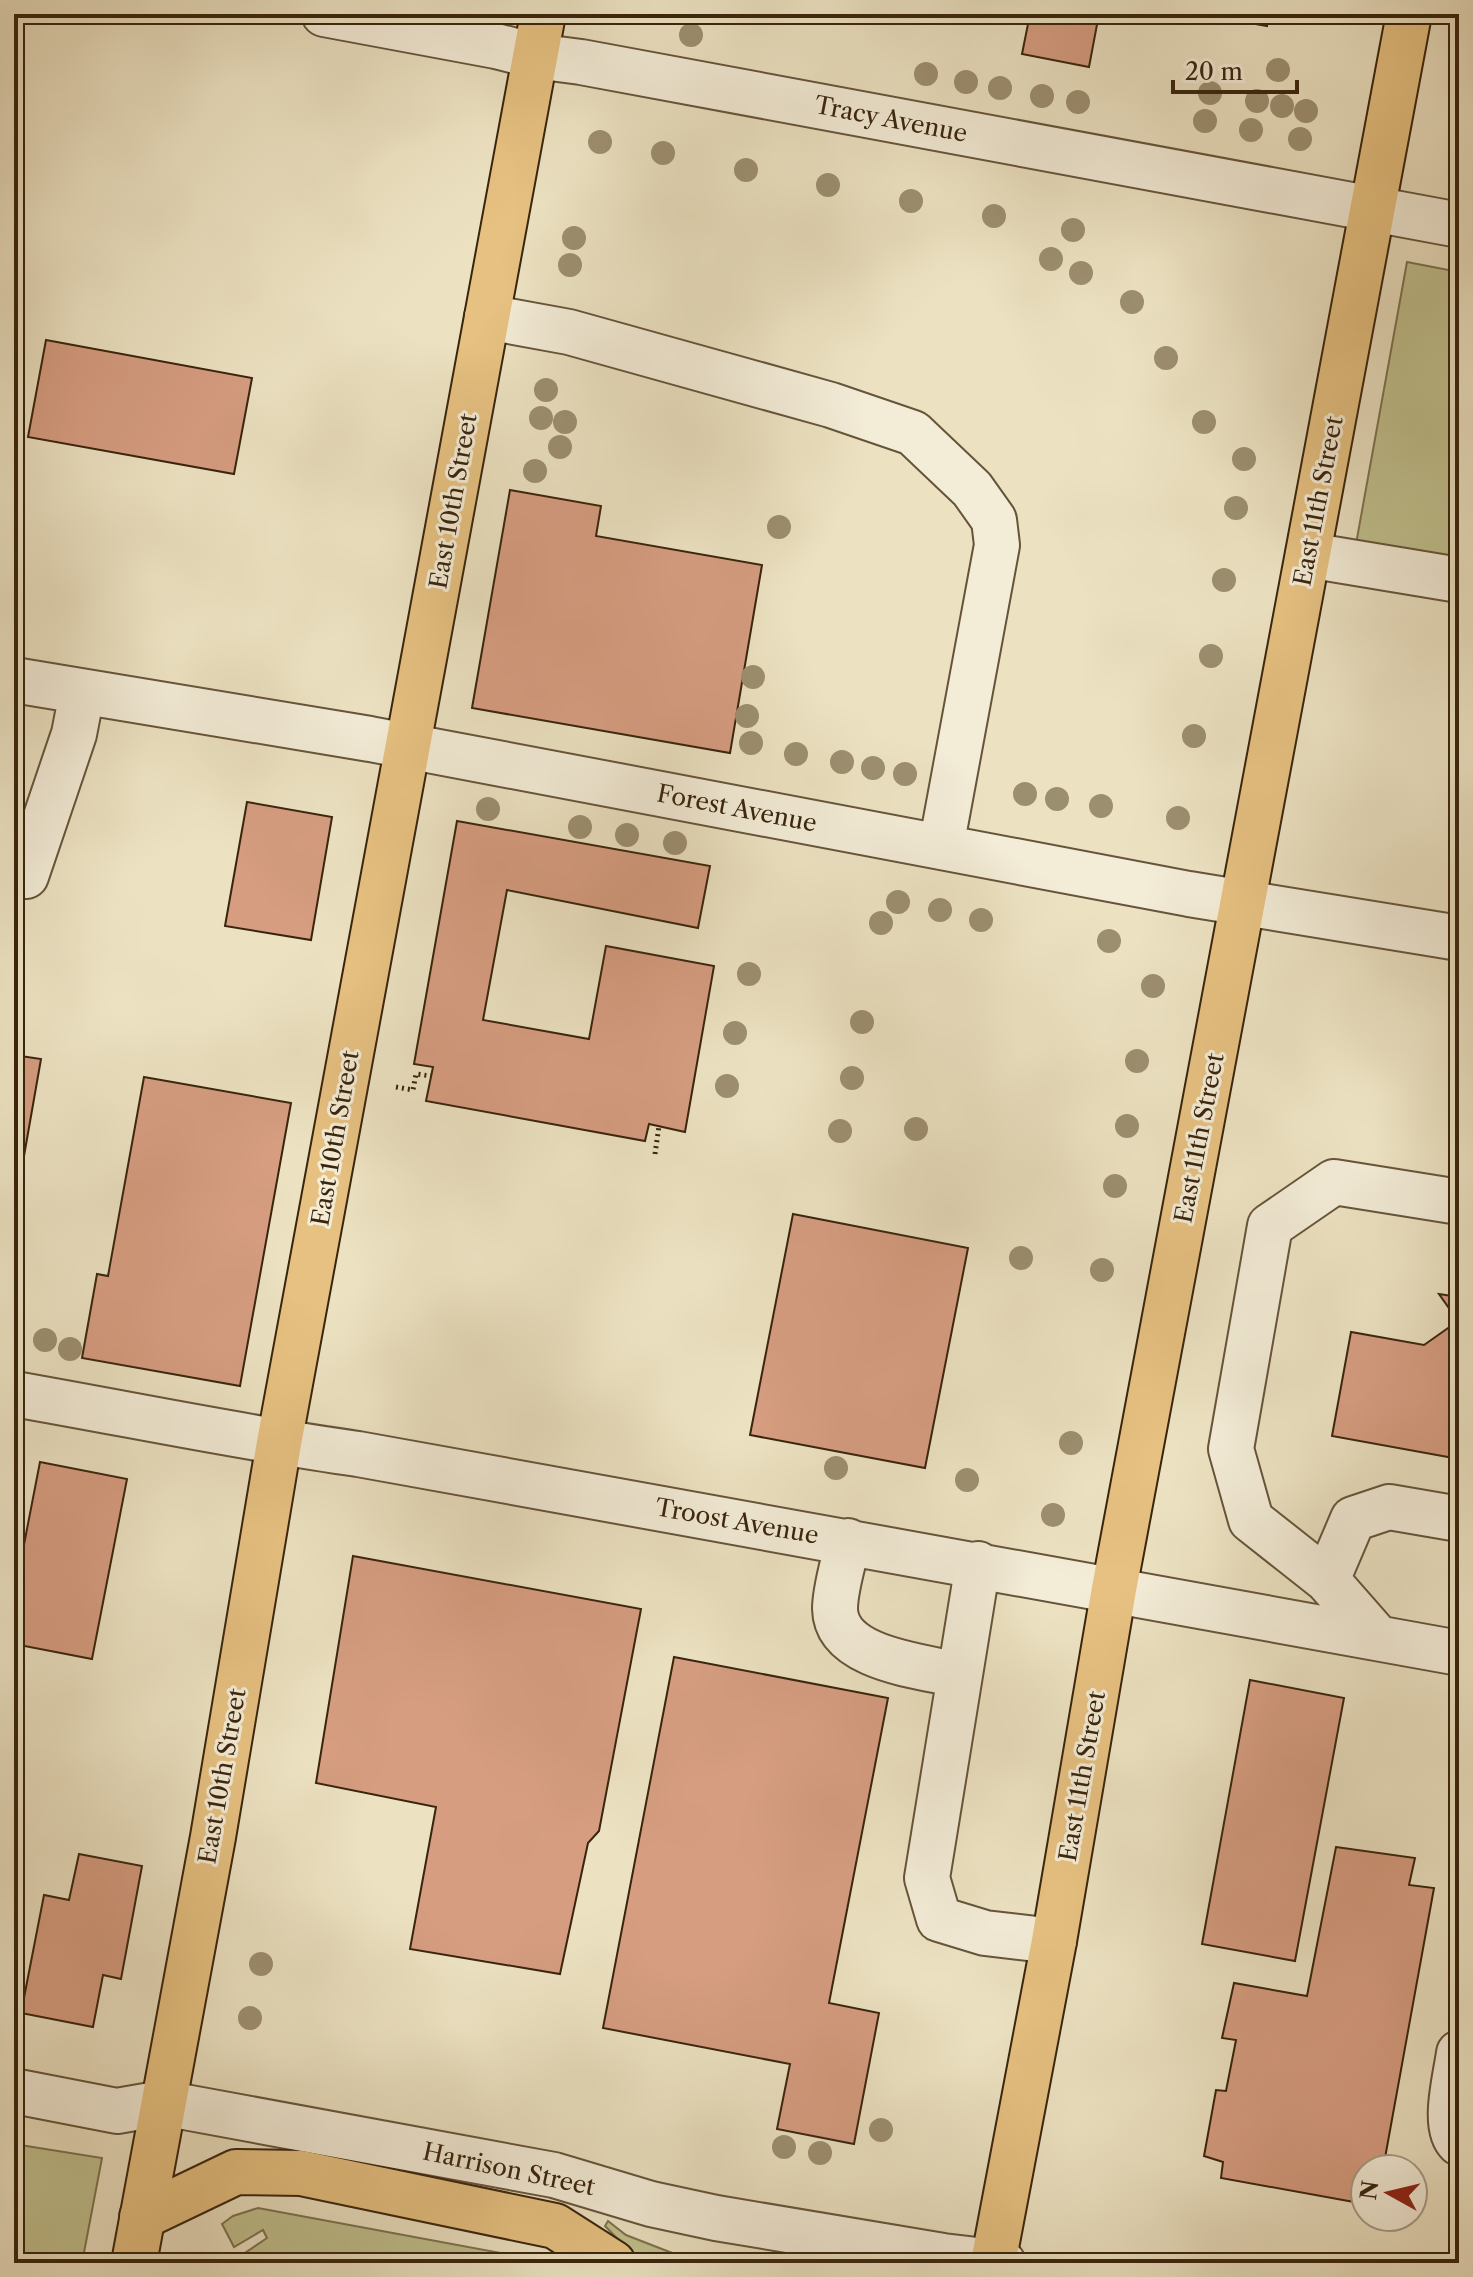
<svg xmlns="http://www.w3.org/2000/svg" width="1473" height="2277" font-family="'Libre Caslon Text',serif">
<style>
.green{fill:#c0c08e;stroke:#7c724e;stroke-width:2}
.building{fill:#d69d81;stroke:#39240d;stroke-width:2}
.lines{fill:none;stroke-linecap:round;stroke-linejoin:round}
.minor-casing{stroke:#66543a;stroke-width:48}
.major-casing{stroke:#39240d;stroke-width:48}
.highway-casing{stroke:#39240d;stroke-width:48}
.path{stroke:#39240d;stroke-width:5;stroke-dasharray:2 4;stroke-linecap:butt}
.minor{stroke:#f3ecd7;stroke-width:44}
.major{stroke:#e6c181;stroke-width:44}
.highway{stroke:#e6c181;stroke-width:44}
.tree{fill:#9c8f70}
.labels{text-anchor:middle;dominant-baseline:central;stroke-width:6;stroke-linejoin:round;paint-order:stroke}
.street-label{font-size:24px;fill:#39240d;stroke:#f3ecd7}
</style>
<rect width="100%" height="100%" fill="#ece2c2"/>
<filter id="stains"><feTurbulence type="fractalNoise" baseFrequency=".0025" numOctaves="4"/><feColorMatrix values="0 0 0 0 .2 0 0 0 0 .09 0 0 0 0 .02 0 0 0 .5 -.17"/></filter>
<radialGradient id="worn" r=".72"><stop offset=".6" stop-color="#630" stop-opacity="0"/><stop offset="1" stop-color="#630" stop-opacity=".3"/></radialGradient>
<!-- green -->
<path class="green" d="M1407,262L1459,272V562L1356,544Z
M14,2144L102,2158L82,2263H14Z
M258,2208L511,2255L533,2263H230L267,2238L263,2230L234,2247L222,2224L233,2216Z
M608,2221L626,2235L698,2263H641L605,2226Z"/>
<!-- building -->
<path class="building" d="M1030,14H1099L1089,67L1022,54Z
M1201,14H1269L1267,26Z
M46,340L252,378L234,474L28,437Z
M510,490L601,506L596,536L762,565L730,753L472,708Z
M247,802L332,817L311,940L225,926Z
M457,821L710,866L698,928L507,890L483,1020L589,1039L606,946L714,966L685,1132L649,1124L645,1141L426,1101L433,1067L414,1064Z
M14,1055L41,1059L24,1156L14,1154Z
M144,1077L291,1103L240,1386L82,1358L97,1274L108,1276Z
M793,1214L968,1248L925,1468L750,1435Z
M1439,1294L1459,1297V1459L1332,1436L1351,1332L1424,1345L1458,1321Z
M40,1462L127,1479L92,1659L14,1644V1596Z
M353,1556L641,1609L599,1831L588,1843L560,1974L410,1949L436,1807L316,1783Z
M674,1657L888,1698L829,2003L879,2013L854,2144L777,2129L790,2064L603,2028Z
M1250,1680L1344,1698L1295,1961L1202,1944Z
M1336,1847L1415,1858L1409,1885L1434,1888L1383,2169H1365V2204L1221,2178L1223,2162L1204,2156L1216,2090L1226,2091L1236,2040L1222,2038L1234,1983L1307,1996Z
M79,1854L142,1866L121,1979L103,1975L93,2027L21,2013L44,1895L69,1900Z"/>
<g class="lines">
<defs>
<path id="minor" d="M324,14L496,46L535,56L581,62L1459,225
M487,317L569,332L831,405L913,433L972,489L994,520L997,545L941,847
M1308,555L1459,580
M14,680L370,739L1189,894L1459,938
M26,876L74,734L82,693
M14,1394C129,1414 243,1438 358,1454L1459,1653
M848,1541C844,1562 835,1588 835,1609C836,1659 921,1666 959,1675
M978,1564L927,1878L939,1919L985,1933L1054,1941
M1327,1580L1353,1519L1389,1507L1459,1519
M1377,1637L1327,1580L1251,1520L1231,1449L1270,1226L1334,1182L1459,1202
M1459,2053C1456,2076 1442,2127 1459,2143
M14,2091L117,2111L163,2103L554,2175L651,2204L716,2218L943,2256L1003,2263"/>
<path id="major" d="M134,2263L213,1837L279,1443L543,14
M993,2263L1054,1941L1114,1589L1409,14"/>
<path id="highway" d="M142,2217L236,2172L301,2173L555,2226L613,2263"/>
</defs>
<!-- minor casing -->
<use href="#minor" class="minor-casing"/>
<!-- major casing -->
<use href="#major" class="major-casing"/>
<!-- highway casing -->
<use href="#highway" class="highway-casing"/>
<!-- path -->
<path class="path" d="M396,1087L413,1090L416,1074L431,1076
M655,1154L659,1126"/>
<!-- minor -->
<use href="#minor" class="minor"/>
<!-- major -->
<use href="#major" class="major"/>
<!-- highway -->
<use href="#highway" class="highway"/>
</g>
<!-- trees -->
<g class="tree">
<circle cx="691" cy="35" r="12"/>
<circle cx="1278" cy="70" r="12"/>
<circle cx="926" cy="74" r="12"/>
<circle cx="966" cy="82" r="12"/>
<circle cx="1000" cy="88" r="12"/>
<circle cx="1210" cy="93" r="12"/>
<circle cx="1042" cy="96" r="12"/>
<circle cx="1257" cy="101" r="12"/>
<circle cx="1078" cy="102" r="12"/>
<circle cx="1282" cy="106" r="12"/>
<circle cx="1306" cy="111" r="12"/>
<circle cx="1205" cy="121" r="12"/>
<circle cx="1251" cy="130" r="12"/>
<circle cx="1300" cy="139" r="12"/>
<circle cx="600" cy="142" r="12"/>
<circle cx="663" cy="153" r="12"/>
<circle cx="746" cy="170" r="12"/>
<circle cx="828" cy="185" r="12"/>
<circle cx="911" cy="201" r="12"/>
<circle cx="994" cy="216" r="12"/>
<circle cx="1073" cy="230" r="12"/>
<circle cx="574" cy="238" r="12"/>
<circle cx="1051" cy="259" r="12"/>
<circle cx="570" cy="265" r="12"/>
<circle cx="1081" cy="273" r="12"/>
<circle cx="1132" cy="302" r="12"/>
<circle cx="1166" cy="358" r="12"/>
<circle cx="546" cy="390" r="12"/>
<circle cx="541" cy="418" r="12"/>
<circle cx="565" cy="422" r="12"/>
<circle cx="1204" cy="422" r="12"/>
<circle cx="560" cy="447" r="12"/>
<circle cx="1244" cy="459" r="12"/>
<circle cx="535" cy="471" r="12"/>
<circle cx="1236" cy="508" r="12"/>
<circle cx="779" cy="527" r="12"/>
<circle cx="1224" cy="580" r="12"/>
<circle cx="1211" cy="656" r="12"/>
<circle cx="753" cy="677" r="12"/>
<circle cx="747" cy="716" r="12"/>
<circle cx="1194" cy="736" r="12"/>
<circle cx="751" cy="743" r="12"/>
<circle cx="796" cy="754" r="12"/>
<circle cx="842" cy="762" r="12"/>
<circle cx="873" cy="768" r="12"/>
<circle cx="905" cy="774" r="12"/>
<circle cx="1025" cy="794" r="12"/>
<circle cx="1057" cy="799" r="12"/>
<circle cx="1101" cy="806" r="12"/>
<circle cx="488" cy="809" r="12"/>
<circle cx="1178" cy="818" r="12"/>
<circle cx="580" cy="827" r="12"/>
<circle cx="627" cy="835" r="12"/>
<circle cx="675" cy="843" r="12"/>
<circle cx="898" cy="902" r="12"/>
<circle cx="940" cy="910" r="12"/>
<circle cx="981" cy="920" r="12"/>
<circle cx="881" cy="923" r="12"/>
<circle cx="1109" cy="941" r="12"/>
<circle cx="749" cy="974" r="12"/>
<circle cx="1153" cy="986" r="12"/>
<circle cx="862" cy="1022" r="12"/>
<circle cx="735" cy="1033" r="12"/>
<circle cx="1137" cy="1061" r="12"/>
<circle cx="852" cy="1078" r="12"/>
<circle cx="727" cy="1086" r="12"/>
<circle cx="1127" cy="1126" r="12"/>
<circle cx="916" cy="1129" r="12"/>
<circle cx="840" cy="1131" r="12"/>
<circle cx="1115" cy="1186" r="12"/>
<circle cx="1021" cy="1258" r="12"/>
<circle cx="1102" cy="1270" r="12"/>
<circle cx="45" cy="1340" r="12"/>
<circle cx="70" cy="1349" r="12"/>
<circle cx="1071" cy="1443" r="12"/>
<circle cx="836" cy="1468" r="12"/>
<circle cx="967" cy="1480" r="12"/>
<circle cx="1053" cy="1515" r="12"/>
<circle cx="261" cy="1964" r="12"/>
<circle cx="250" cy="2018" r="12"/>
<circle cx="881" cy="2130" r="12"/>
<circle cx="784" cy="2147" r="12"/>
<circle cx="820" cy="2153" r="12"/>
</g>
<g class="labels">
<!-- street labels -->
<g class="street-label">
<text transform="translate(891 119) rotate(11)">Tracy Avenue</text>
<text transform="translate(453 501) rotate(-80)">East 10th Street</text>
<text transform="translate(1318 501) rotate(-79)">East 11th Street</text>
<text transform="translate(737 808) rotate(11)">Forest Avenue</text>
<text transform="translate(335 1138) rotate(-80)">East 10th Street</text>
<text transform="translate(1199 1138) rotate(-79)">East 11th Street</text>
<text transform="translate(737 1521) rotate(10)">Troost Avenue</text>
<text transform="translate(222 1776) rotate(-80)">East 10th Street</text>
<text transform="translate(1082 1776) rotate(-80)">East 11th Street</text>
<text transform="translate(509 2169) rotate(12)">Harrison Street</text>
</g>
</g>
<!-- margin -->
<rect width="1473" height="2277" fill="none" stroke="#ece2c2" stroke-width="48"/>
<rect x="16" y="16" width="1441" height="2245" fill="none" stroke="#39240d" stroke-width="4"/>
<rect x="24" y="24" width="1425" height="2229" fill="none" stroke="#39240d" stroke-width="2"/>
<!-- north arrow -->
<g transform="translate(1389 2193) rotate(278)"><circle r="38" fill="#f3ecd7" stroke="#a99c86" stroke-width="2"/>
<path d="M0-6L14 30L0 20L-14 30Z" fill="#8f2418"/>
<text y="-12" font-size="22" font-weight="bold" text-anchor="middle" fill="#39240d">N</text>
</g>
<!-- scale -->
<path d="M1173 80v12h124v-12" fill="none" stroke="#39240d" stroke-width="4"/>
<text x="1185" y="80" font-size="24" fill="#39240d" stroke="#f3ecd7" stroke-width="6" paint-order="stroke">20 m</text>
<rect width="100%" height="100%" filter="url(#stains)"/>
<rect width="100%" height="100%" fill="url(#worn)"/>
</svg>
